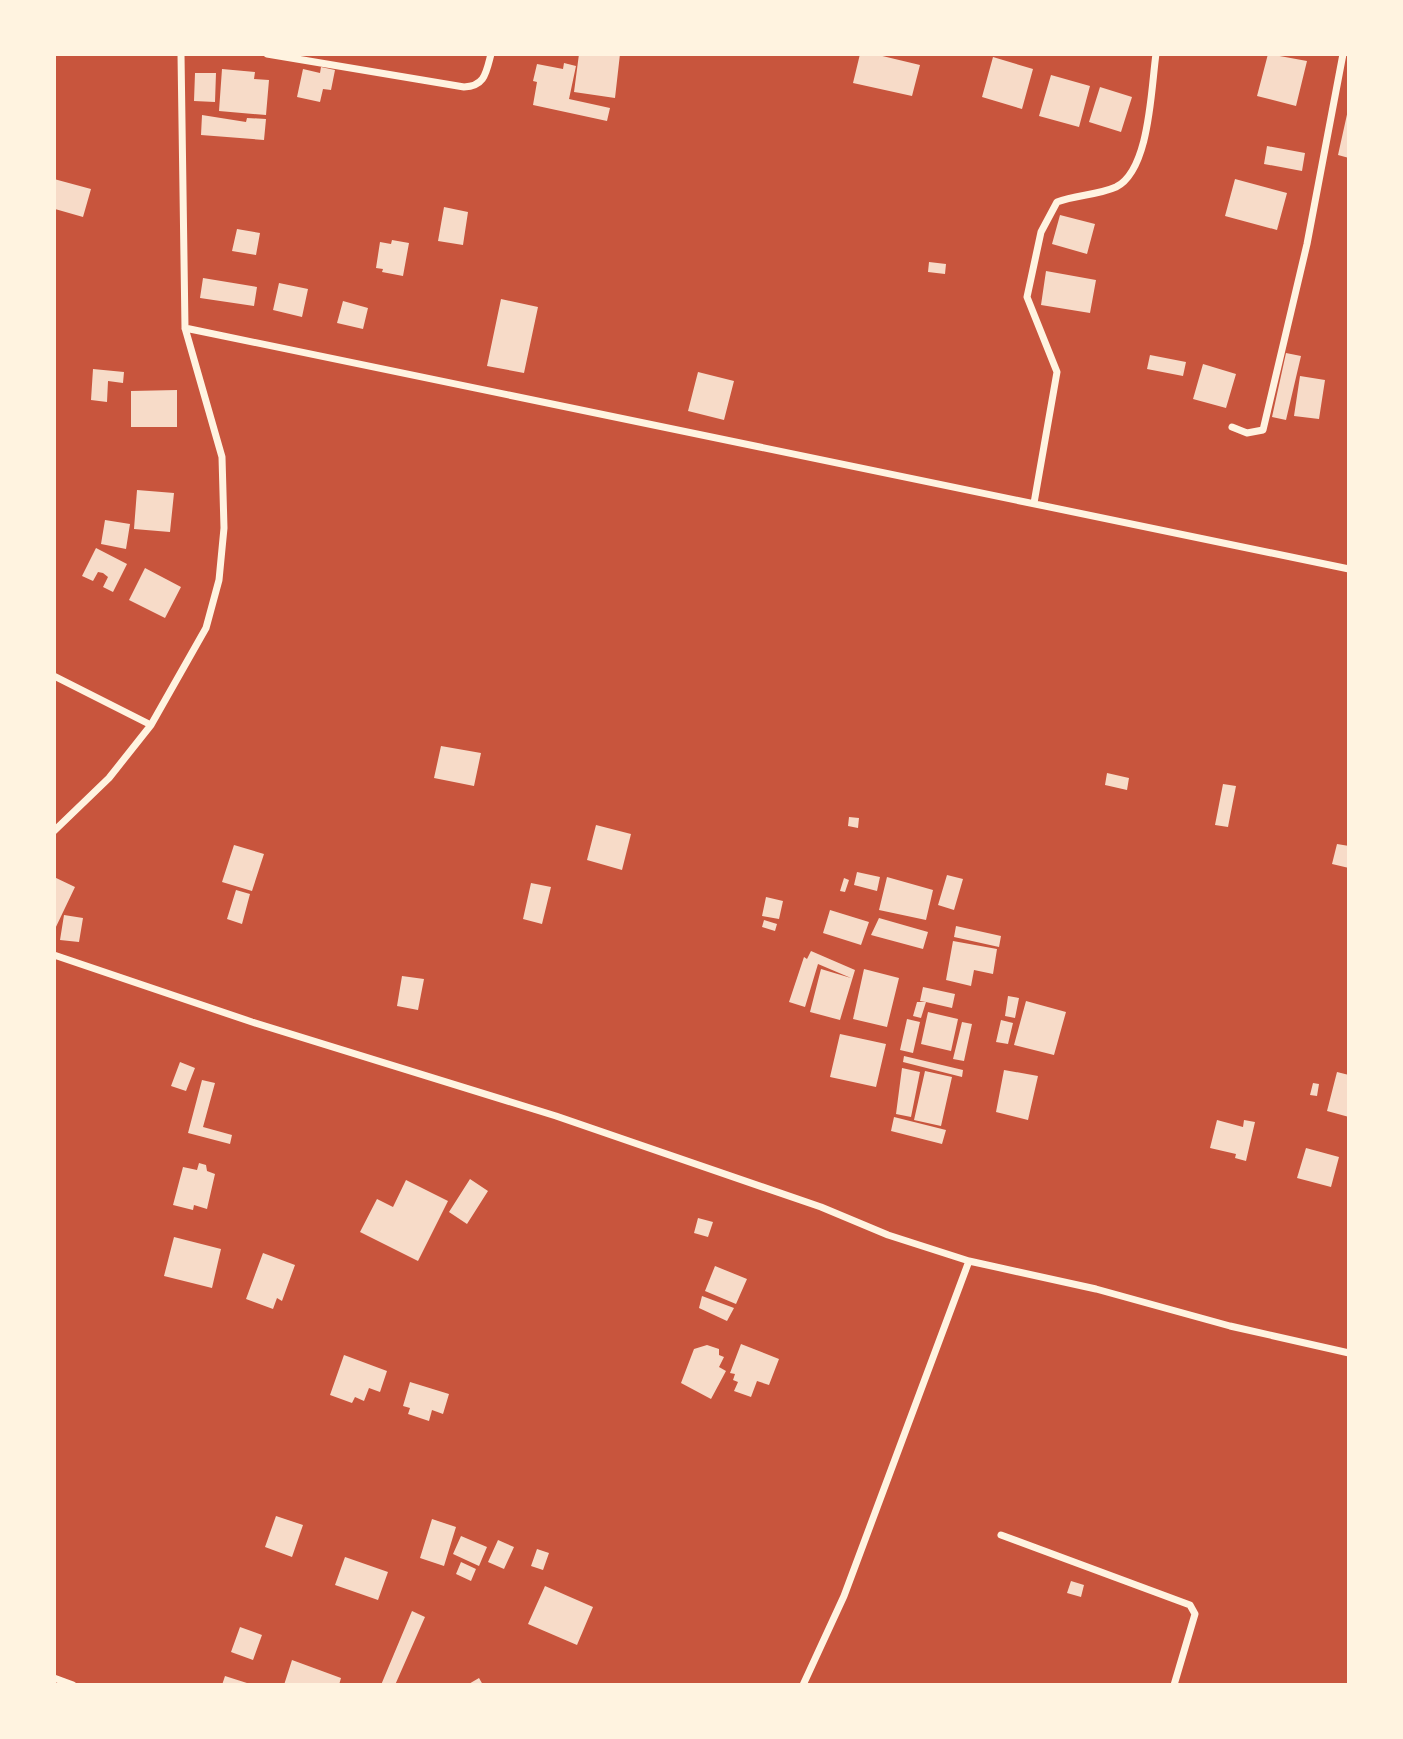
<svg xmlns="http://www.w3.org/2000/svg" width="1403" height="1739" font-family="'Fira Sans Condensed',sans-serif">
<style>
.building{fill:#f7dbc8}
.lines{fill:none;stroke-linecap:round;stroke-linejoin:round}
.minor{stroke:#fff3e0;stroke-width:7}
</style>
<rect width="100%" height="100%" fill="#c8553d"/>
<!-- building -->
<path class="building" d="M579,54H620L615,98L574,92Z
M860,54H874L920,65L912,96L853,83Z
M1268,54L1307,61L1296,106L1257,96Z
M993,57L1033,69L1022,109L982,97Z
M564,63L576,66L569,99L610,108L607,121L533,105L537,82L533,81L537,64L563,69Z
M321,67L335,70L331,90L323,89L320,102L297,97L303,69L320,73Z
M222,69L255,72L254,79L269,80L266,115L219,111Z
M195,73H216L215,102L194,101Z
M1051,75L1090,86L1079,127L1039,116Z
M1100,87L1132,97L1121,132L1089,122Z
M1348,110H1349V158L1338,155Z
M202,115L246,122L247,118L266,119L264,140L201,135Z
M1267,146L1305,153L1302,171L1264,164Z
M54,179L91,189L83,217L55,209Z
M1235,179L1287,193L1277,230L1225,216Z
M444,207L468,212L463,245L438,241Z
M1060,215L1095,224L1087,254L1052,244Z
M237,229L260,233L256,255L232,251Z
M392,240L409,243L403,276L382,272L383,269L376,268L380,242L391,244Z
M929,262L946,264L945,274L928,272Z
M1046,271L1096,280L1090,313L1041,305Z
M203,278L257,287L254,306L200,298Z
M279,283L308,289L302,317L273,310Z
M501,299L538,307L524,373L487,366Z
M343,301L368,308L363,329L337,323Z
M1286,353L1301,356L1286,420L1272,417Z
M1150,355L1186,362L1183,376L1147,369Z
M1203,364L1236,374L1226,408L1193,399Z
M93,369L124,372L123,383L108,381L107,402L91,400Z
M698,372L734,381L724,420L688,411Z
M1300,376L1325,380L1319,419L1294,416Z
M177,390V427H131V391Z
M137,490L174,493L170,532L134,529Z
M105,520L130,524L126,549L101,544Z
M96,548L127,564L113,592L103,587L108,577L103,573L98,572L93,581L82,576Z
M145,568L181,587L165,618L129,600Z
M441,746L481,753L474,786L434,778Z
M1107,773L1129,778L1127,790L1105,785Z
M1223,784L1236,786L1228,827L1215,825Z
M849,817L859,818L858,828L848,826Z
M596,825L631,834L622,870L587,860Z
M1337,844L1349,846V868L1332,864Z
M234,845L264,854L252,891L222,882Z
M857,872L880,877L877,891L854,885Z
M947,875L963,879L954,910L938,905Z
M54,877L75,887L54,931Z
M887,877L933,890L926,920L879,910Z
M844,878L849,880L845,892L840,891Z
M531,883L551,887L542,924L523,919Z
M236,890L250,894L242,924L227,919Z
M766,897L783,901L779,919L762,916Z
M830,910L869,922L861,945L823,933Z
M64,915L83,918L79,942L60,940Z
M879,918L928,932L923,949L871,935Z
M764,920L777,924L775,931L762,927Z
M956,926L1001,936L999,947L954,937Z
M953,941L997,949L993,974L974,970L971,986L946,980Z
M811,951L855,970L840,1020L810,1012L821,969L851,978L818,964L805,1007L789,1002L804,957L807,959Z
M864,969L899,978L887,1027L853,1019Z
M402,976L424,979L418,1010L397,1006Z
M923,987L955,994L952,1008L926,1002L921,1018L913,1016L917,1002H926L920,1001Z
M1008,996L1019,998L1015,1018L1005,1016Z
M1026,1001L1066,1012L1054,1055L1014,1045Z
M928,1012L958,1019L951,1051L921,1044Z
M907,1019L920,1022L913,1053L900,1050Z
M1001,1020L1013,1023L1008,1044L996,1042Z
M962,1022L972,1024L964,1061L953,1059Z
M840,1034L886,1044L876,1087L830,1077Z
M904,1056L963,1070L962,1077L903,1062Z
M180,1062L195,1068L186,1091L171,1086Z
M902,1068L920,1072L911,1117L896,1114Z
M1004,1070L1038,1076L1028,1120L996,1112Z
M925,1071L952,1077L941,1126L914,1120Z
M1337,1072L1349,1075V1117L1327,1111Z
M202,1080L215,1083L203,1127L232,1135L230,1144L188,1133Z
M1313,1083L1319,1084L1317,1096L1310,1095Z
M894,1117L946,1130L942,1144L891,1131Z
M1217,1120L1243,1127L1244,1120L1255,1122L1246,1161L1235,1158L1236,1154L1210,1148Z
M1306,1148L1339,1157L1331,1187L1297,1178Z
M199,1163L206,1165L207,1171L215,1174L207,1209L194,1205L193,1210L173,1205L183,1167L197,1170Z
M470,1179L488,1191L467,1224L449,1212Z
M406,1180L448,1201L418,1261L360,1232L377,1199L393,1207Z
M698,1218L713,1222L708,1237L694,1233Z
M174,1237L221,1249L212,1288L164,1276Z
M263,1253L295,1265L282,1301L277,1298L273,1309L246,1299Z
M715,1266L747,1279L736,1304L705,1291Z
M702,1296L734,1308L727,1321L699,1308Z
M741,1344L779,1359L769,1385L757,1381L751,1397L734,1391L738,1382L733,1380L735,1374L730,1373Z
M707,1345L719,1349V1355L724,1357L719,1367L726,1371L711,1399L681,1383L694,1349Z
M344,1355L387,1371L380,1392L369,1388L364,1401L355,1397L352,1403L330,1395Z
M410,1382L449,1394L443,1414L432,1410L429,1421L408,1414L410,1408L403,1406Z
M276,1516L303,1525L292,1557L265,1547Z
M432,1519L456,1527L444,1566L420,1558Z
M461,1536L487,1547L479,1566L453,1554Z
M498,1540L514,1547L504,1569L488,1562Z
M537,1549L549,1553L543,1570L531,1566Z
M345,1557L388,1572L378,1600L335,1585Z
M461,1562L476,1569L471,1581L456,1574Z
M1071,1581L1084,1585L1081,1597L1067,1593Z
M545,1586L593,1607L577,1645L528,1624Z
M412,1611L425,1617L395,1685H381Z
M240,1627L262,1635L253,1660L231,1652Z
M292,1660L341,1678L339,1685H284Z
M225,1676L250,1684V1685H222Z
M479,1678L483,1685H467Z"/>
<g class="lines">
<!-- minor -->
<path class="minor" d="M267,54L464,87C485,86 486,73 491,54
M185,328L1349,569
M1232,427L1247,433L1263,430L1307,244L1343,54
M1034,503L1057,372L1027,297L1041,232L1057,202C1076,195 1098,195 1116,187C1150,170 1151,88 1156,54
M54,676L151,725
M54,831L109,778L151,725L206,628L219,580L224,528L222,457L185,328L181,54
M54,955L252,1022L556,1116L821,1207L888,1235L969,1261L1096,1289L1230,1326L1349,1353
M1001,1535L1190,1605L1195,1614L1174,1685
M54,1678L73,1685
M803,1685L844,1596L969,1261"/>
</g>
<!-- border -->
<rect width="1403" height="1739" fill="none" stroke="#fff3e0" stroke-width="112"/>
</svg>
